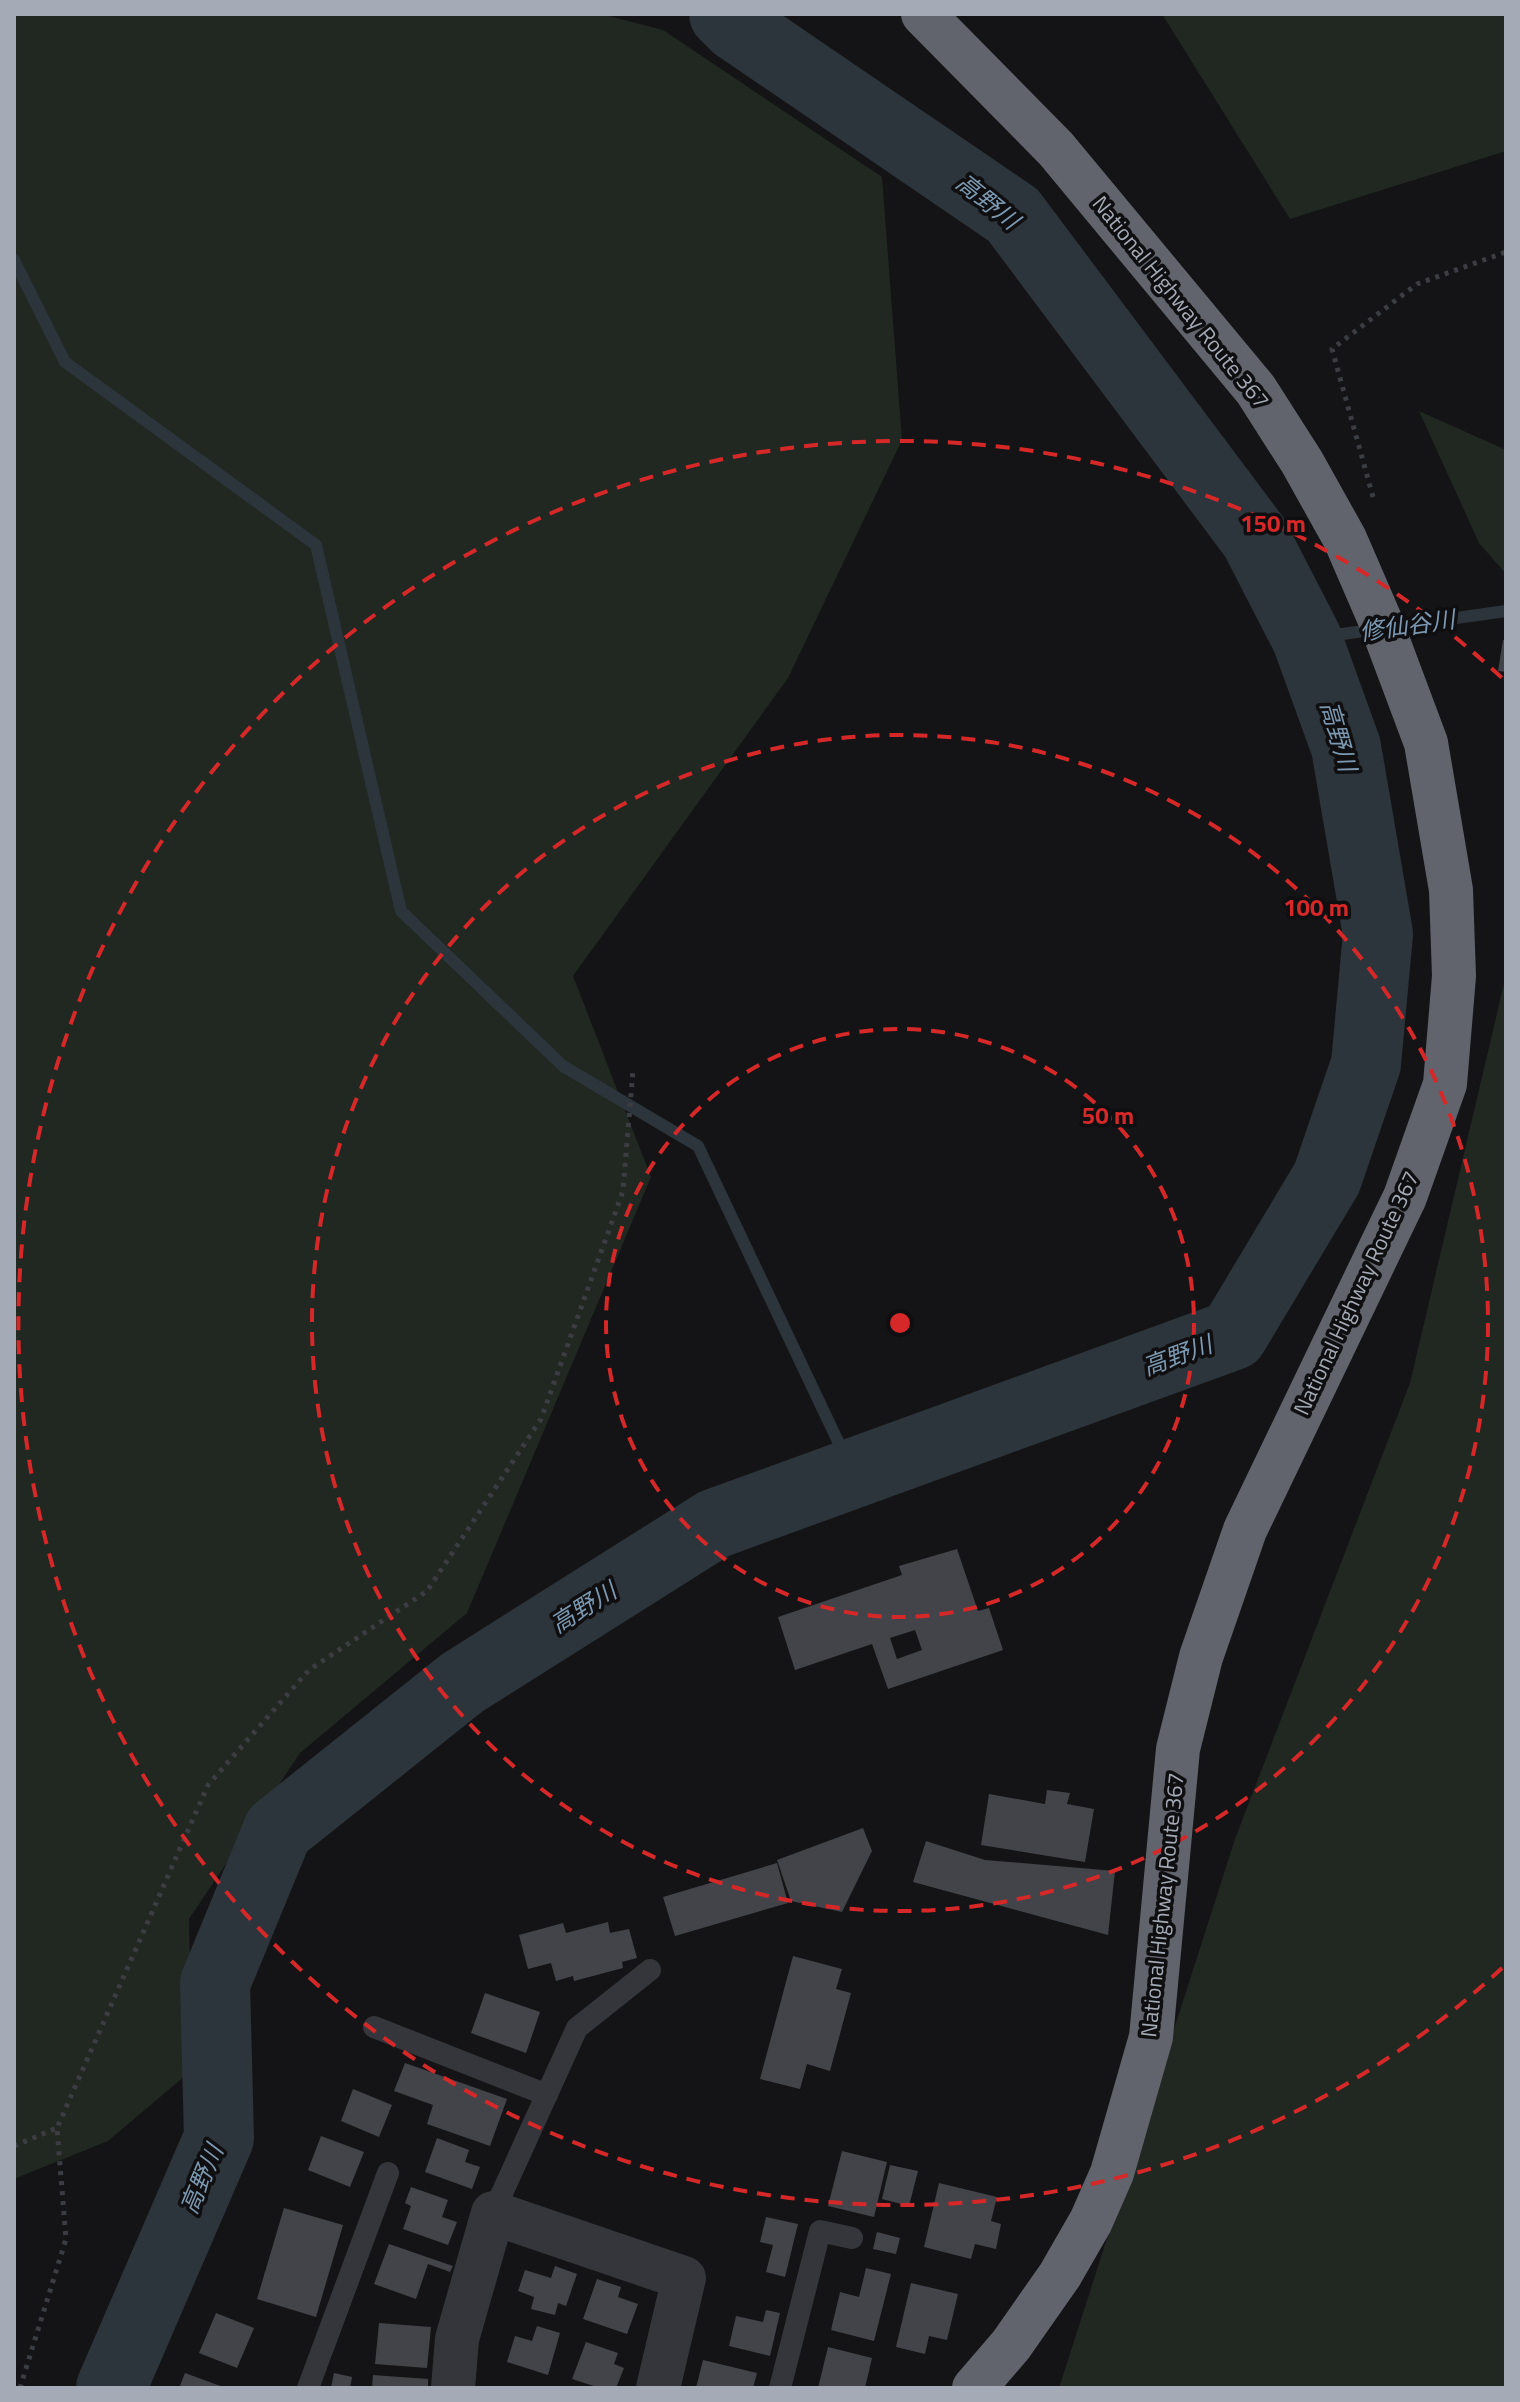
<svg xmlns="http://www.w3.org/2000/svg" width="1520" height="2402" font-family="'Titillium Web','Noto Sans JP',sans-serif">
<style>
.green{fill:#202821}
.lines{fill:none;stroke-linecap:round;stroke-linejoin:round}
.stream{stroke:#2c353b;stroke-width:12}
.river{stroke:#2c353b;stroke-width:70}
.building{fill:#434449;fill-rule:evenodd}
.path{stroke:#3b3d42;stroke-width:5;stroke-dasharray:4 6;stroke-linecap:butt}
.lane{stroke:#35363b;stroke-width:22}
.street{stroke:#35363b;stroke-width:44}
.highway{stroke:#61646c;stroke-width:44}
.ring{fill:none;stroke:#d62828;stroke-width:4;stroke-dasharray:14 10}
.labels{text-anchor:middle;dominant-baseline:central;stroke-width:7;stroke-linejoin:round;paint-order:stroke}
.street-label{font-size:22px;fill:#a5abb6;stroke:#0f0f11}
.water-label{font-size:24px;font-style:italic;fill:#7c99b1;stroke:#0f0f11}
.centre{fill:#d62828;stroke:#0f0f11;stroke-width:4}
.ring-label{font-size:24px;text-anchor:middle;font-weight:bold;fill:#d62828;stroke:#0f0f11;stroke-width:7;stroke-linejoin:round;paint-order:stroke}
</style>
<rect width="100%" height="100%" fill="#141416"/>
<!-- green -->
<path class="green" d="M14,14H601L663,30L882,177L902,440L788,678L573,976L651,1177L467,1613L300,1753L189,1919L192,2070L108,2141L14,2179Z
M1162,14H1506V151L1290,219Z
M1419,411L1506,450V574L1479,543Z
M1506,975V2388H1059L1235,1839L1410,1383Z"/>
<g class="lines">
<!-- stream -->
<path class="stream" d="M14,260L65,362L316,545L401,911L563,1066L698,1146L853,1473
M1307,639L1506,611"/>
<!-- river -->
<path class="river" d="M111,2388L219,2138L215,1983L278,1830L462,1683L714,1524L1233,1335L1327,1178L1366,1064L1378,934L1346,747L1307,639L1255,538L1013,215L736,26L724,14"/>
</g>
<!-- building -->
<path class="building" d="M1503,640H1506V672L1498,671Z
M957,1549L978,1611L989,1608L1003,1650L888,1689L872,1644L795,1670L778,1617L902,1575L899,1566ZM915,1630L922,1650L897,1659L890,1638Z
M1047,1790L1070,1793L1067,1804L1094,1809L1085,1862L981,1845L989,1794L1045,1804Z
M863,1828L872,1851L842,1912L791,1901L777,1860Z
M926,1841L985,1860L1115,1871L1108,1935L913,1882Z
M777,1863L788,1903L675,1936L663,1897Z
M608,1922L610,1933L629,1929L637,1958L622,1962L623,1968L574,1981L573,1976L556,1981L551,1963L528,1969L519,1935L563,1923L566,1933Z
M793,1956L842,1969L836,1989L851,1993L830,2071L807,2064L800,2089L760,2079Z
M485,1993L540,2012L526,2053L471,2033Z
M405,2063L507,2099L490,2146L427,2124L433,2105L394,2091Z
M353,2089L392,2105L379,2137L341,2121Z
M321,2136L364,2152L350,2187L308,2170Z
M437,2138L469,2150L465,2162L480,2167L472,2189L425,2172Z
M842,2151L887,2162L874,2217L828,2206Z
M890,2165L918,2171L909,2206L882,2199Z
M939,2183L997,2197L991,2221L1001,2224L996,2249L975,2244L971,2259L924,2247Z
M411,2187L448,2200L442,2217L457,2222L448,2245L403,2229L411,2206L405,2203Z
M284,2208L343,2225L316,2317L257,2299Z
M766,2217L798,2224L785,2277L766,2272L773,2245L760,2242Z
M877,2232L900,2238L896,2254L873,2249Z
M389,2244L453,2266L450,2272L428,2264L416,2299L374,2284Z
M555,2266L577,2274L566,2306L558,2303L555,2315L531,2309L534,2297L518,2291L525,2270L551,2278Z
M866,2268L891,2274L874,2341L831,2330L840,2292L859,2297Z
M597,2279L621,2287L618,2297L638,2304L627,2334L583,2319Z
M911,2283L958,2294L947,2340L929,2336L925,2354L896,2347Z
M766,2310L780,2313L770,2356L729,2346L736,2316L763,2322Z
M216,2313L254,2328L237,2368L199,2353Z
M379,2323L431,2327L427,2368L375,2364Z
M537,2326L560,2333L548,2375L507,2362L515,2336L532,2341Z
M586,2342L618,2353L614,2364L624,2368L616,2388H600L572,2379Z
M828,2347L872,2358L865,2388H818Z
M703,2360L757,2373L753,2388H696Z
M185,2373L226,2388H179Z
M334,2373L352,2377L350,2388H331Z
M373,2375L428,2379V2388H372Z"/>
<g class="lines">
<!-- path -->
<path class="path" d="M1373,497L1332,349L1417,284L1506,252
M14,2146L57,2128
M20,2388L66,2239L57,2128L208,1785L309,1670L427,1591L541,1419L623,1191L633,1070"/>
<!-- lane -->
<path class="lane" d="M374,2027L547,2095
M493,2213L577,2028L650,1970
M308,2388L388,2173
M780,2388L820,2231L852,2238"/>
<!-- street -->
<path class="street" d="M453,2388L457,2339L493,2213L684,2278L658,2388"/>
<!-- highway -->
<path class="highway" d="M923,14L1056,149L1256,390L1302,462L1345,539L1380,620L1426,743L1451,890L1454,976L1445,1084L1405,1197L1245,1530L1201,1657L1178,1749L1151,2037L1112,2173L1091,2221L1060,2275L1011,2345L974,2388"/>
</g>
<!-- distance rings -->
<g class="ring">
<circle cx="900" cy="1323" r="294"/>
<circle cx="900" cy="1323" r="588"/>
<path d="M1502 1968A882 882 0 1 1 1502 678"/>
</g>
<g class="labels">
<!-- street labels -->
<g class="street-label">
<text transform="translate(1181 302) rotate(51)">National Highway Route 367</text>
<text transform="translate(1356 1293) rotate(-65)">National Highway Route 367</text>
<text transform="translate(1162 1905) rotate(-84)">National Highway Route 367</text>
</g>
<!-- water labels -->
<g class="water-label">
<text transform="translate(988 201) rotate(39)">高野川</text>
<text transform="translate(1407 625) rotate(-8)">修仙谷川</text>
<text transform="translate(1339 736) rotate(74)">高野川</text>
<text transform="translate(1177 1355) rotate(-20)">高野川</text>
<text transform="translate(583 1607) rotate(-32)">高野川</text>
<text transform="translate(201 2179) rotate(-67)">高野川</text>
</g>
</g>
<circle cx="900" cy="1323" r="12" class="centre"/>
<g class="ring-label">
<text x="1273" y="532">150 m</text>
<text x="1316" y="916">100 m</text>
<text x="1108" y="1124">50 m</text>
</g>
<!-- border -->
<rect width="1520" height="2402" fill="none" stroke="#a5abb6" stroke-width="32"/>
</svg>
